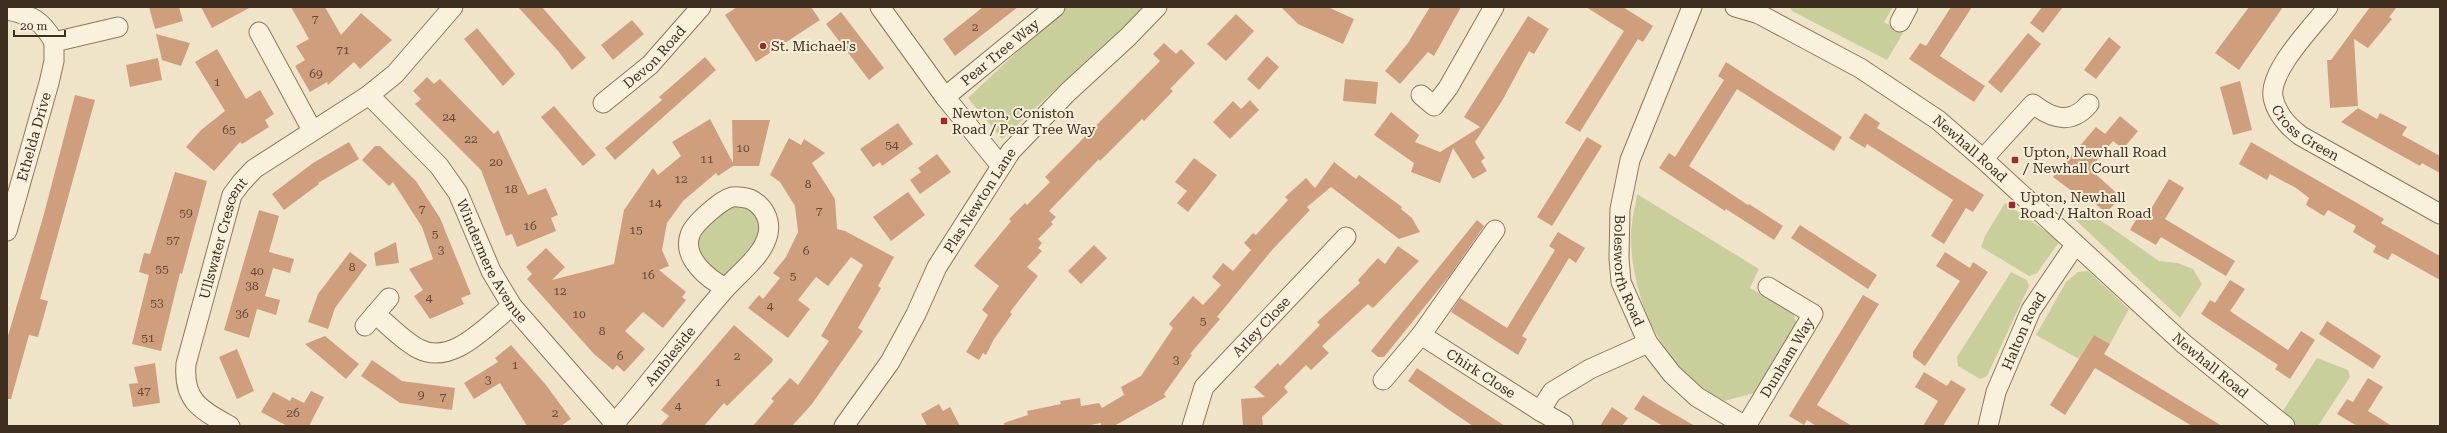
<svg xmlns="http://www.w3.org/2000/svg" width="2447" height="433" font-family="'Roboto Serif',serif">
<style>
.green{fill:#c9cf9b}
.building{fill:#cf9f7d}
.lines{fill:none;stroke-linecap:round;stroke-linejoin:round}
.minor-casing{stroke:#8d765c;stroke-width:21}
.minor{stroke:#faf1dc;stroke-width:19}
.poi-dot{fill:#9e2a2b;stroke:#f7eed8;stroke-width:1.5}
.labels{text-anchor:middle;dominant-baseline:central;stroke-width:4;stroke-linejoin:round;paint-order:stroke}
.number-label{font-size:12px;fill:#624a37}
.poi-label{font-size:14px;fill:#3d2e20;stroke:#f7eed8;text-anchor:start}
.street-label{font-size:14px;fill:#3d2e20;stroke:#f7eed8}
</style>
<rect width="100%" height="100%" fill="#f0e4c8"/>
<!-- green -->
<path class="green" d="M1065,7H1145L1002,139L968,98Z
M1790,7H1893L1884,22L1903,33L1887,60L1792,11Z
M1637,194L1759,269L1750,288L1793,312L1797,326L1754,393L1724,401C1714,395 1704,390 1695,382C1654,347 1631,290 1631,236C1631,222 1635,208 1637,194Z
M749,199L768,234L726,288L713,282L690,234L708,213Z
M2005,203L2060,241L2037,273L2029,276L1981,247L1985,236Z
M2074,205L2109,226L2159,261L2178,263L2193,269L2202,284L2180,318L2067,212Z
M2088,271L2129,309L2110,344L2094,335L2079,359L2036,335L2066,282L2078,272Z
M2011,272L2027,280L2029,286L1987,376L1980,379L1958,366L1957,357Z
M2317,358L2348,370L2350,377L2318,426H2287L2277,420Z"/>
<!-- building -->
<path class="building" d="M149,7H179L183,21L155,29Z
M201,7H251L212,28Z
M291,7H325L341,35L361,13L392,40L360,69L354,62L328,85L327,82L310,92L295,66L305,60L296,46L309,39Z
M518,7H542L586,58L572,70L559,52Z
M737,7H811L820,20L756,62L725,15Z
M983,7H1018L955,56L943,39Z
M1281,7H1328L1354,19L1343,44L1298,24Z
M1430,7H1461L1434,56L1428,52L1400,84L1385,71L1408,43Z
M1586,7H1623L1653,26L1643,42L1638,39L1580,132L1565,123L1624,31Z
M1951,7H1972L1940,56L1985,86L1974,102L1909,59L1920,43L1926,46Z
M2042,7H2063L2043,33L2030,23Z
M2249,7H2283L2239,70L2215,53Z
M2370,7H2397L2389,17L2392,19L2368,48L2354,39L2358,106L2330,108L2327,60H2331Z
M841,12L884,68L869,80L826,24Z
M1236,14L1254,31L1226,61L1207,44Z
M1528,16L1549,29L1534,54L1529,51L1502,101L1475,142L1485,158L1481,161L1487,171L1473,179L1453,148L1440,183L1411,172L1414,163L1374,135L1391,112L1419,135L1415,142L1440,152L1480,127L1464,117Z
M632,20L644,34L613,60L601,45Z
M477,28L515,74L503,86L464,39Z
M2028,33L2041,44L2001,93L1988,82Z
M156,34L190,43L181,66L162,60Z
M2109,37L2121,47L2096,79L2084,70Z
M1164,43L1176,54L1181,49L1195,63L1170,89L1173,91L1144,121L1142,119L1100,161L1099,159L1049,211L1056,217L1051,222L1053,224L1038,239L1042,243L1038,248L1042,251L1027,267L1038,276L1010,312L1012,314L994,339L986,355L983,353L979,360L966,352L988,315L982,310L999,286L974,266L1011,221L1009,219L1025,203L1027,205L1050,182L1045,177L1160,61L1153,54Z
M217,49L246,99L260,90L274,114L265,120L269,127L242,144L240,142L214,171L186,147L201,130L225,111L195,62Z
M1267,56L1279,67L1259,90L1247,79Z
M705,57L716,70L615,160L605,148L662,100L659,97Z
M158,58L162,80L130,87L126,65Z
M1726,62L1842,137L1834,151L1737,89L1689,166L1748,205L1749,204L1783,226L1774,240L1726,209L1725,211L1659,168L1669,153L1675,157L1724,80L1718,76Z
M427,77L434,84L440,79L494,134L498,130L528,195L546,188L558,215L551,218L556,231L517,247L512,234L506,236L481,170L415,104L421,99L413,91Z
M1345,79L1378,82L1376,104L1343,101Z
M2240,81L2252,130L2233,135L2220,87Z
M75,95L95,100L40,299L48,301L38,337L29,335L11,399H7V339L44,214Z
M1250,100L1259,110L1230,139L1213,122L1233,101L1241,109Z
M554,106L596,155L583,166L541,117Z
M2358,108L2377,119L2380,113L2407,127L2402,135L2440,156V173L2422,163L2420,166L2341,122Z
M1865,113L1880,123L1877,128L1984,195L1973,212L1966,208L1944,244L1931,236L1953,200L1867,144L1865,148L1849,138Z
M2120,116L2138,131L2123,149L2113,141L2090,169L2121,197L2106,213L2091,200L2088,203L2053,177L2096,127L2113,140L2105,134Z
M710,119L733,163L732,120H770L759,166H733L718,176L716,173L683,201L667,223L662,250L669,266L659,270L686,292L682,297L686,300L663,328L643,312L625,331L645,349L624,372L617,365L613,370L594,354L527,279L532,274L526,267L546,248L565,267L552,280L614,264L624,210L653,168L658,175L681,156L672,142Z
M898,123L913,144L882,166L880,162L873,167L860,149Z
M1587,137L1602,146L1552,226L1537,217Z
M789,138L801,145L804,139L825,153L812,163L835,199L837,229L845,231L894,257L878,286L881,288L858,328L863,331L812,404L792,426H753L774,401L771,399L790,378L798,385L815,361L829,341L821,336L863,265L851,257L828,286L816,277L798,300L810,309L788,338L748,308L759,295L763,299L780,278L773,273L786,257L798,232L795,206L780,182L770,175Z
M349,142L359,159L318,183L319,184L284,210L272,194L313,163Z
M2251,142L2364,207L2384,219L2381,223L2440,256V280L2392,253L2388,260L2373,252L2376,246L2353,232L2356,226L2328,210L2324,216L2306,205L2309,198L2296,188L2270,174L2267,180L2239,164Z
M375,146H380L416,181L440,218L471,294L461,298L464,304L430,319L414,296L423,290L409,269L433,259L422,227L393,182L389,186L362,160Z
M937,154L951,172L920,194L910,180L921,172L918,168Z
M1194,158L1217,175L1188,212L1177,203L1187,191L1175,182Z
M1334,162L1356,179L1359,175L1402,207L1401,209L1412,218L1420,232L1399,239L1331,187L1307,207L1310,210L1272,250L1217,317L1220,319L1190,354L1192,355L1164,394L1166,397L1114,426H1101V423L1085,426H1004V423L1028,415L1027,411L1061,404L1060,401L1080,398L1081,406L1099,403L1102,408L1124,395L1121,387L1141,376L1173,328L1169,324L1193,296L1203,305L1221,285L1212,277L1223,263L1233,271L1251,250L1244,243L1253,233L1256,235L1288,200L1285,197L1306,178L1315,188Z
M175,172L207,181L182,274L180,273L161,351L132,344L149,275L139,272L144,253L150,254Z
M2169,179L2184,188L2165,219L2235,261L2226,276L2161,237L2156,245L2130,230L2140,213L2146,217Z
M908,192L925,215L891,241L873,217Z
M259,210L279,216L269,252L294,259L290,273L273,268L265,296L280,300L276,315L257,309L249,338L224,330Z
M1477,220L1484,226L1451,274L1384,357H1378L1371,351Z
M1800,225L1877,275L1868,289L1791,238Z
M1558,232L1585,248L1576,263L1569,258L1522,336L1527,339L1518,355L1451,312L1460,298L1507,328L1555,250L1549,246Z
M396,242L399,263L376,266L374,253Z
M1094,245L1107,258L1081,284L1068,271Z
M1398,246L1419,261L1373,308L1368,304L1322,346L1329,353L1311,370L1306,365L1284,387L1288,392L1262,417L1263,426H1243L1241,399L1265,397L1254,387L1278,363L1280,366L1320,325L1317,322L1360,283L1358,280L1378,258L1385,264Z
M350,252L367,265L335,308L328,329L308,322L318,294Z
M1945,252L1970,268L1973,262L1988,272L1925,366L1913,357V352L1960,281L1936,266Z
M2230,280L2245,289L2230,311L2288,350L2301,331L2315,340L2290,379L2275,369L2278,365L2201,314L2210,300L2215,303Z
M1863,295L1879,304L1817,405L1852,426H1816L1807,420L1804,425L1789,416Z
M2327,321L2381,356L2373,369L2319,334Z
M734,325L773,359L772,362L727,406L724,403L704,426H660L669,416L661,410Z
M2094,335L2110,344L2104,354L2222,426H2192L2095,368L2065,415L2050,405Z
M325,336L359,364L346,379L305,344Z
M511,345L546,385L571,419L561,426H527L500,383L474,399L464,383L498,362L495,358Z
M237,349L254,391L237,399L219,357Z
M372,360L402,381L455,388L452,410L400,403L361,376Z
M155,363L160,403L133,407L129,384L138,383L134,367Z
M1417,368L1453,392L1505,426H1473L1452,412L1408,381Z
M1924,372L1947,386L1951,380L1966,389L1943,426H1923L1938,401L1915,387Z
M2368,378L2383,387L2368,411L2392,426H2357L2337,414L2347,399L2353,402Z
M311,391L324,397L309,426H287L261,412L273,392L290,401L292,397L304,403Z
M1643,395L1657,404L1695,426H1663L1634,409Z
M939,404L943,411L950,407L960,426H927L921,414Z
M1612,407L1628,418L1622,426H1600Z"/>
<g class="lines">
<defs>
<g id="minor">
<path d="M880,7L945,97L1001,166"/>
<path id="s1" d="M1692,7L1630,160L1620,209L1619,258L1621,282L1648,343L1672,374L1697,397L1745,426"/>
<path id="s2" d="M1735,7L1759,14L1860,68L1938,120L1983,159L2184,344L2285,426"/>
<path id="s3" d="M2328,7C2312,27 2269,71 2273,97C2276,113 2289,127 2301,136L2440,214"/>
<path d="M7,10C31,15 42,20 54,42L118,27"/>
<path d="M1900,22L1908,7"/>
<path d="M259,32L312,130"/>
<path id="s4" d="M369,95L439,166L458,193L491,271L512,306L617,426"/>
<path d="M1421,95L1434,106L1448,88L1494,7"/>
<path id="s5" d="M945,97L1055,7"/>
<path id="s6" d="M603,103L650,65L701,7"/>
<path d="M1983,159L2033,104C2052,119 2071,125 2089,104"/>
<path id="s7" d="M7,231L49,83L54,61V42"/>
<path d="M375,314C389,325 403,341 419,349C453,366 487,325 512,306"/>
<path d="M365,326L389,298"/>
<path d="M1421,335L1495,230"/>
<path id="s8" d="M1383,380L1421,335L1540,411"/>
<path d="M1563,424L1540,411L1552,392L1590,369L1648,343"/>
<path id="s9" d="M230,426C200,409 183,401 186,364L232,195L241,183L254,169L369,95L395,74L453,7"/>
<path id="s10" d="M612,426C652,382 686,333 726,288C740,272 763,256 768,234C771,220 764,206 750,199C747,198 736,196 732,197C721,200 693,224 690,235C682,258 708,279 726,288"/>
<path id="s11" d="M844,426L890,362L916,314L937,267L1011,151L1068,92L1128,37L1157,7"/>
<path id="s12" d="M1192,426L1204,387L1346,237"/>
<path id="s13" d="M1746,426L1813,314L1768,287"/>
<path id="s14" d="M1988,426L1996,392L2031,310L2075,245"/>
</g>
</defs>
<!-- minor casing -->
<use href="#minor" class="minor-casing"/>
<!-- minor -->
<use href="#minor" class="minor"/>
</g>
<!-- markers -->
<g class="poi-dot">
<circle cx="763" cy="46" r="4"/>
<rect x="940" y="117" width="8" height="8" rx="2"/>
<rect x="2011" y="156" width="8" height="8" rx="2"/>
<rect x="2008" y="201" width="8" height="8" rx="2"/>
</g>
<g class="labels">
<!-- number labels -->
<g class="number-label">
<text x="315" y="19">7</text>
<text x="975" y="27">2</text>
<text x="343" y="50">71</text>
<text x="316" y="74">69</text>
<text x="217" y="82">1</text>
<text x="449" y="117">24</text>
<text x="229" y="130">65</text>
<text x="471" y="139">22</text>
<text x="892" y="145">54</text>
<text x="743" y="148">10</text>
<text x="707" y="159">11</text>
<text x="496" y="162">20</text>
<text x="681" y="179">12</text>
<text x="808" y="184">8</text>
<text x="511" y="189">18</text>
<text x="655" y="203">14</text>
<text x="422" y="209">7</text>
<text x="819" y="211">7</text>
<text x="186" y="213">59</text>
<text x="530" y="226">16</text>
<text x="636" y="230">15</text>
<text x="435" y="234">5</text>
<text x="173" y="240">57</text>
<text x="441" y="250">3</text>
<text x="806" y="251">6</text>
<text x="352" y="267">8</text>
<text x="162" y="269">55</text>
<text x="257" y="271">40</text>
<text x="648" y="275">16</text>
<text x="793" y="276">5</text>
<text x="252" y="286">38</text>
<text x="560" y="291">12</text>
<text x="429" y="298">4</text>
<text x="157" y="303">53</text>
<text x="770" y="306">4</text>
<text x="242" y="314">36</text>
<text x="579" y="314">10</text>
<text x="1203" y="321">5</text>
<text x="602" y="331">8</text>
<text x="148" y="338">51</text>
<text x="620" y="356">6</text>
<text x="737" y="356">2</text>
<text x="1176" y="360">3</text>
<text x="515" y="365">1</text>
<text x="488" y="380">3</text>
<text x="718" y="382">1</text>
<text x="144" y="391">47</text>
<text x="421" y="395">9</text>
<text x="443" y="397">7</text>
<text x="678" y="406">4</text>
<text x="293" y="413">26</text>
<text x="555" y="413">2</text>
</g>
<!-- poi labels -->
<g class="poi-label">
<text x="771" y="46">St. Michael's</text>
<text x="952" y="113">Newton, Coniston<tspan x="952" dy="16">Road / Pear Tree Way</tspan></text>
<text x="2023" y="152">Upton, Newhall Road<tspan x="2023" dy="16">/ Newhall Court</tspan></text>
<text x="2020" y="197">Upton, Newhall<tspan x="2020" dy="16">Road / Halton Road</tspan></text>
</g>
<!-- street labels -->
<g class="street-label">
<text stroke="none"><textPath href="#s5" startOffset="71">Pear Tree Way</textPath></text>
<text stroke="none"><textPath href="#s6" startOffset="69">Devon Road</textPath></text>
<text stroke="none"><textPath href="#s3" startOffset="158">Cross Green</textPath></text>
<text stroke="none"><textPath href="#s7" startOffset="98">Ethelda Drive</textPath></text>
<text stroke="none"><textPath href="#s2" startOffset="276">Newhall Road</textPath></text>
<text stroke="none"><textPath href="#s11" startOffset="264">Plas Newton Lane</textPath></text>
<text stroke="none"><textPath href="#s9" startOffset="214">Ullswater Crescent</textPath></text>
<text stroke="none"><textPath href="#s4" startOffset="209">Windermere Avenue</textPath></text>
<text stroke="none"><textPath href="#s1" startOffset="278">Bolesworth Road</textPath></text>
<text stroke="none"><textPath href="#s12" startOffset="124">Arley Close</textPath></text>
<text stroke="none"><textPath href="#s14" startOffset="102">Halton Road</textPath></text>
<text stroke="none"><textPath href="#s10" startOffset="91">Ambleside</textPath></text>
<text stroke="none"><textPath href="#s13" startOffset="80">Dunham Way</textPath></text>
<text stroke="none"><textPath href="#s2" startOffset="600">Newhall Road</textPath></text>
<text stroke="none"><textPath href="#s8" startOffset="130">Chirk Close</textPath></text>
</g>
</g>
<!-- border -->
<rect width="2447" height="433" fill="none" stroke="#3d2e20" stroke-width="16"/>
<!-- scale -->
<path d="M14 30v6h51v-6" fill="none" stroke="#3d2e20" stroke-width="2"/>
<text x="20" y="30" font-size="12" fill="#3d2e20" stroke="#f7eed8" stroke-width="3" paint-order="stroke">20 m</text>
</svg>
